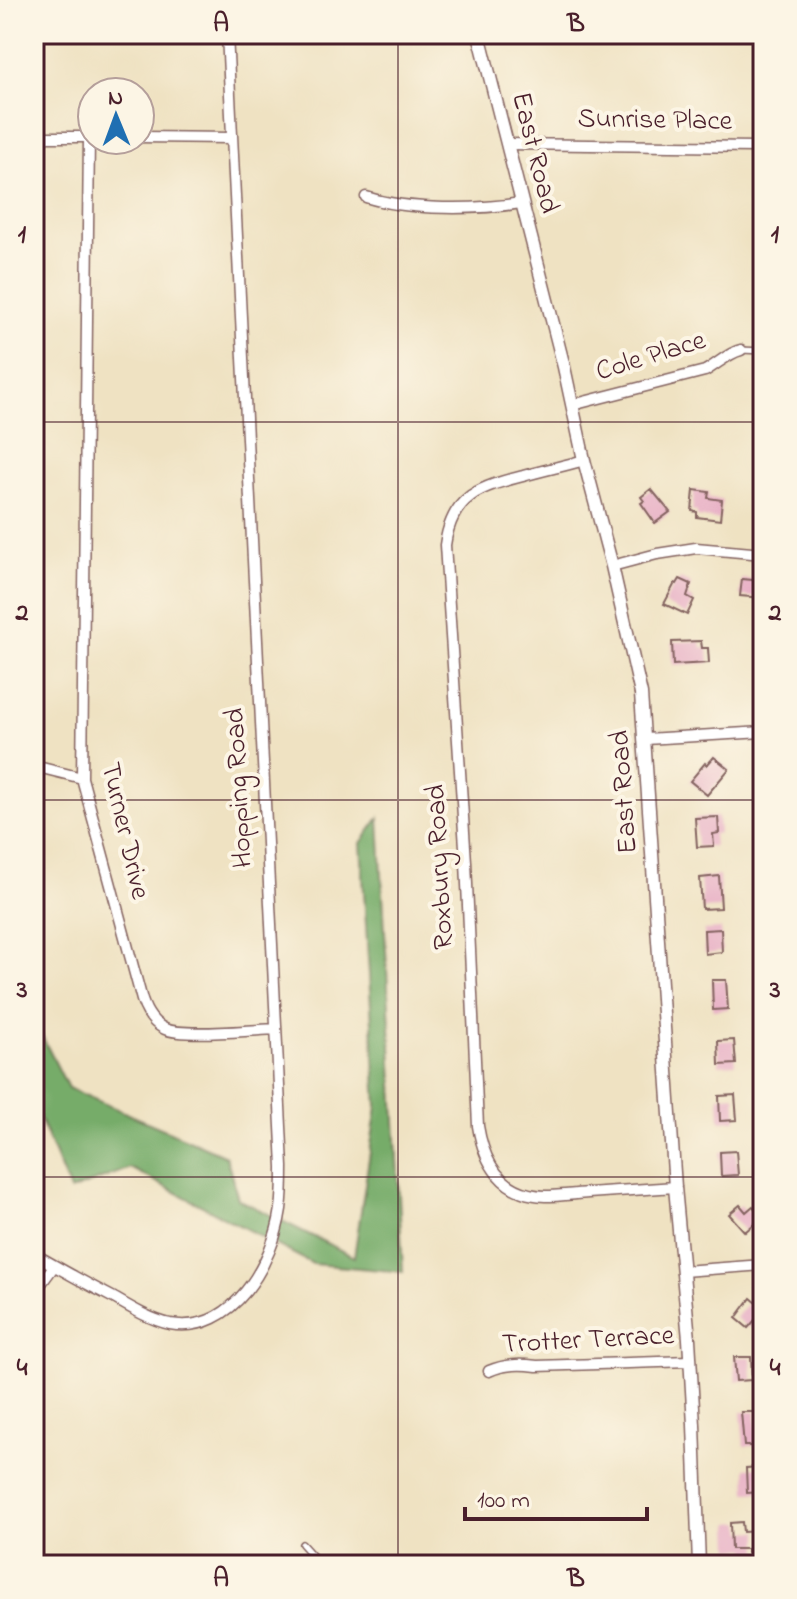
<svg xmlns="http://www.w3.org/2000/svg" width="797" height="1599" font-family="'Indie Flower',sans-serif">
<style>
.built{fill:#f7d1c9}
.forest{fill:#76ac69;stroke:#60664a;stroke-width:2}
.building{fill:#e6aac3}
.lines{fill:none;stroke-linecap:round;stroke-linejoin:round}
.service-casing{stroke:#846360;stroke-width:8}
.minor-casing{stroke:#846360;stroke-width:13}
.tertiary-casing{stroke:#846360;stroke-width:15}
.service{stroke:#fff;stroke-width:5}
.minor{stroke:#fff;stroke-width:10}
.tertiary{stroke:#fff;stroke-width:12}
.grid{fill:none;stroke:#4a1f2b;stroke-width:2;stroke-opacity:0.55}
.labels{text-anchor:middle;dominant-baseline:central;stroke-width:8;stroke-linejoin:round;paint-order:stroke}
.street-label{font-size:28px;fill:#4a1f2b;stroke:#fcf5e5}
.neatline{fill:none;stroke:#4a1f2b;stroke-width:3}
.grid-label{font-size:26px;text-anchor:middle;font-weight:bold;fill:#4a1f2b}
</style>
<rect width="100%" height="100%" fill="#fcf5e5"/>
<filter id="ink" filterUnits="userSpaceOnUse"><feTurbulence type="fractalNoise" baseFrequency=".0125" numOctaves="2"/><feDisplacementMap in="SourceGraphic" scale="16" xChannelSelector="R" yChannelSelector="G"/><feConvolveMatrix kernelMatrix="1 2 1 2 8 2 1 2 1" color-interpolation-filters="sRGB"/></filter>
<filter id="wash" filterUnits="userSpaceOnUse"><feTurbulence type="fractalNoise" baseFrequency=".006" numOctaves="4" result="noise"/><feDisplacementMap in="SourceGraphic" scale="32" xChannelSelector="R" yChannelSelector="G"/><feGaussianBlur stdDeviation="1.8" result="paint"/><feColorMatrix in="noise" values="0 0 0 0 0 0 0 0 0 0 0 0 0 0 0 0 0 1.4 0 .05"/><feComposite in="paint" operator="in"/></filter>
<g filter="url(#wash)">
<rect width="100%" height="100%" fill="#efe2c2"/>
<!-- built -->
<path class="built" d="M763,174V469L753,468Z"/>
<!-- forest -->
<path class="forest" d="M379,818L403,1272L313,1264L130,1168L70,1191L34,1105V1020L68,1088L226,1156L238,1199L354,1257L377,1106L361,843Z"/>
<g id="blocks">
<!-- building -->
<path class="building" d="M651,489L670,512L655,523L641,503L644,501L641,497Z
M694,490L709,492L708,498L722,500L720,520L697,517V512L692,511Z
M680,579L691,584L687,596L694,600L687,615L664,604L675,583L677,584Z
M742,579L763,581V598L740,596Z
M701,641L702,648H708L709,663L673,665L672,642Z
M714,757L729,769L707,795L690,781L705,763L707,765Z
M718,817L719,833L713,834L714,846L697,847L695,818Z
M719,876L721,908L702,909L700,878Z
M721,929L722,952L705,954L704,930Z
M712,980H726L728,1009L713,1010Z
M734,1040L736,1064L719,1065L718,1041Z
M735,1095L737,1120L720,1121L719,1096Z
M736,1151L738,1175L721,1176L720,1152Z
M740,1205L746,1212L753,1206L762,1217L745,1232L729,1214Z
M751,1298L763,1308V1311L748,1328L736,1318Z
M734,1357H751L752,1380L736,1381Z
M741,1412H756L757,1446H744Z
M760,1467L761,1492L747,1493L746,1468Z
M742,1522L743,1532L759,1531V1552L747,1553V1549H731L730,1523Z"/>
</g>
</g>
<g filter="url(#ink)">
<use href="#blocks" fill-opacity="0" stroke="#846360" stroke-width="2"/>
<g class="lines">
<defs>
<path id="service" d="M741,350L763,351
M302,1544L321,1565"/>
<path id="minor" d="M34,137H92
M89,137L82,778L142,1000C146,1012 152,1023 165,1029C183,1037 252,1030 275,1029
M140,137L231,138
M507,144L755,147
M366,197C409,211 477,210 521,203
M572,405L705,371C716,365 730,352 741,350
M584,460C564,466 544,470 523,476C480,487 452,495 445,545L466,862L478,1126C484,1163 502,1195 545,1196C559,1196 574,1194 588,1193C617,1191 646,1189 675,1187
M612,566L657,554L696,548L763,554
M646,739L763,732
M34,766L82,778
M34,1254C60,1269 87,1284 114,1298C131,1308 151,1320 170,1324C233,1335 273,1263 281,1209C283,1195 283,1181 283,1167L227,34
M683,1271L763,1265
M34,1293L54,1266
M489,1371C505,1364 520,1364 537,1366L690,1361
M34,1559L42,1565"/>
<path id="tertiary" d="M479,34L564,367L584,460L612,566L641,694L675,1187L689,1339L694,1425L699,1565"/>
</defs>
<!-- service casing -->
<use href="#service" class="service-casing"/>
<!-- minor casing -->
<use href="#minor" class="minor-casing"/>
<!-- tertiary casing -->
<use href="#tertiary" class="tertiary-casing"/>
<!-- service -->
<use href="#service" class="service"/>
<!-- minor -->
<use href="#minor" class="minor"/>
<!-- tertiary -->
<use href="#tertiary" class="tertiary"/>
</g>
</g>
<!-- grid -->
<path class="grid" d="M398,34V1565M34,422H763M34,800H763M34,1177H763"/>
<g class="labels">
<!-- street labels -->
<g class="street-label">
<text transform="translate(655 121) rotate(1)">Sunrise Place</text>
<text transform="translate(534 153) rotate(76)">East Road</text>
<text transform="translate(651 357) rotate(-17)">Cole Place</text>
<text transform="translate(240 788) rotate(-93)">Hopping Road</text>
<text transform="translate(625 792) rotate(-94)">East Road</text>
<text transform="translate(124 831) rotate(77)">Turner Drive</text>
<text transform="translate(441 867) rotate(-93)">Roxbury Road</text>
<text transform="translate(588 1341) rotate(-3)">Trotter Terrace</text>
</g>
</g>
<!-- margin -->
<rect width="797" height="1599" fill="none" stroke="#fcf5e5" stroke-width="88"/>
<!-- north arrow -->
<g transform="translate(116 116) rotate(359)"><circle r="38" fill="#fcf5e5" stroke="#b59f9b" stroke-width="2"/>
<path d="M0-6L14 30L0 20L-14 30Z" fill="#1f6fb2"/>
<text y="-12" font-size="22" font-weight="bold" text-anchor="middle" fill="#4a1f2b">N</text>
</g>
<!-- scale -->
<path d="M465 1507v12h182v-12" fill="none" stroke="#4a1f2b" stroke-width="4"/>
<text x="477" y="1507" font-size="24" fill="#4a1f2b" stroke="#fcf5e5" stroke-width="6" paint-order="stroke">100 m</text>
<rect x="44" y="44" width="709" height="1511" class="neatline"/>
<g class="grid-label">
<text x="221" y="31">A</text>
<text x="576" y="31">B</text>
<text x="22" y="242">1</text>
<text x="775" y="242">1</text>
<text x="22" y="620">2</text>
<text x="775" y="620">2</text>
<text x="22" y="997">3</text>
<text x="775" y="997">3</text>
<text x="22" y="1375">4</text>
<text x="775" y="1375">4</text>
<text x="221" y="1586">A</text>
<text x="576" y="1586">B</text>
</g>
</svg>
